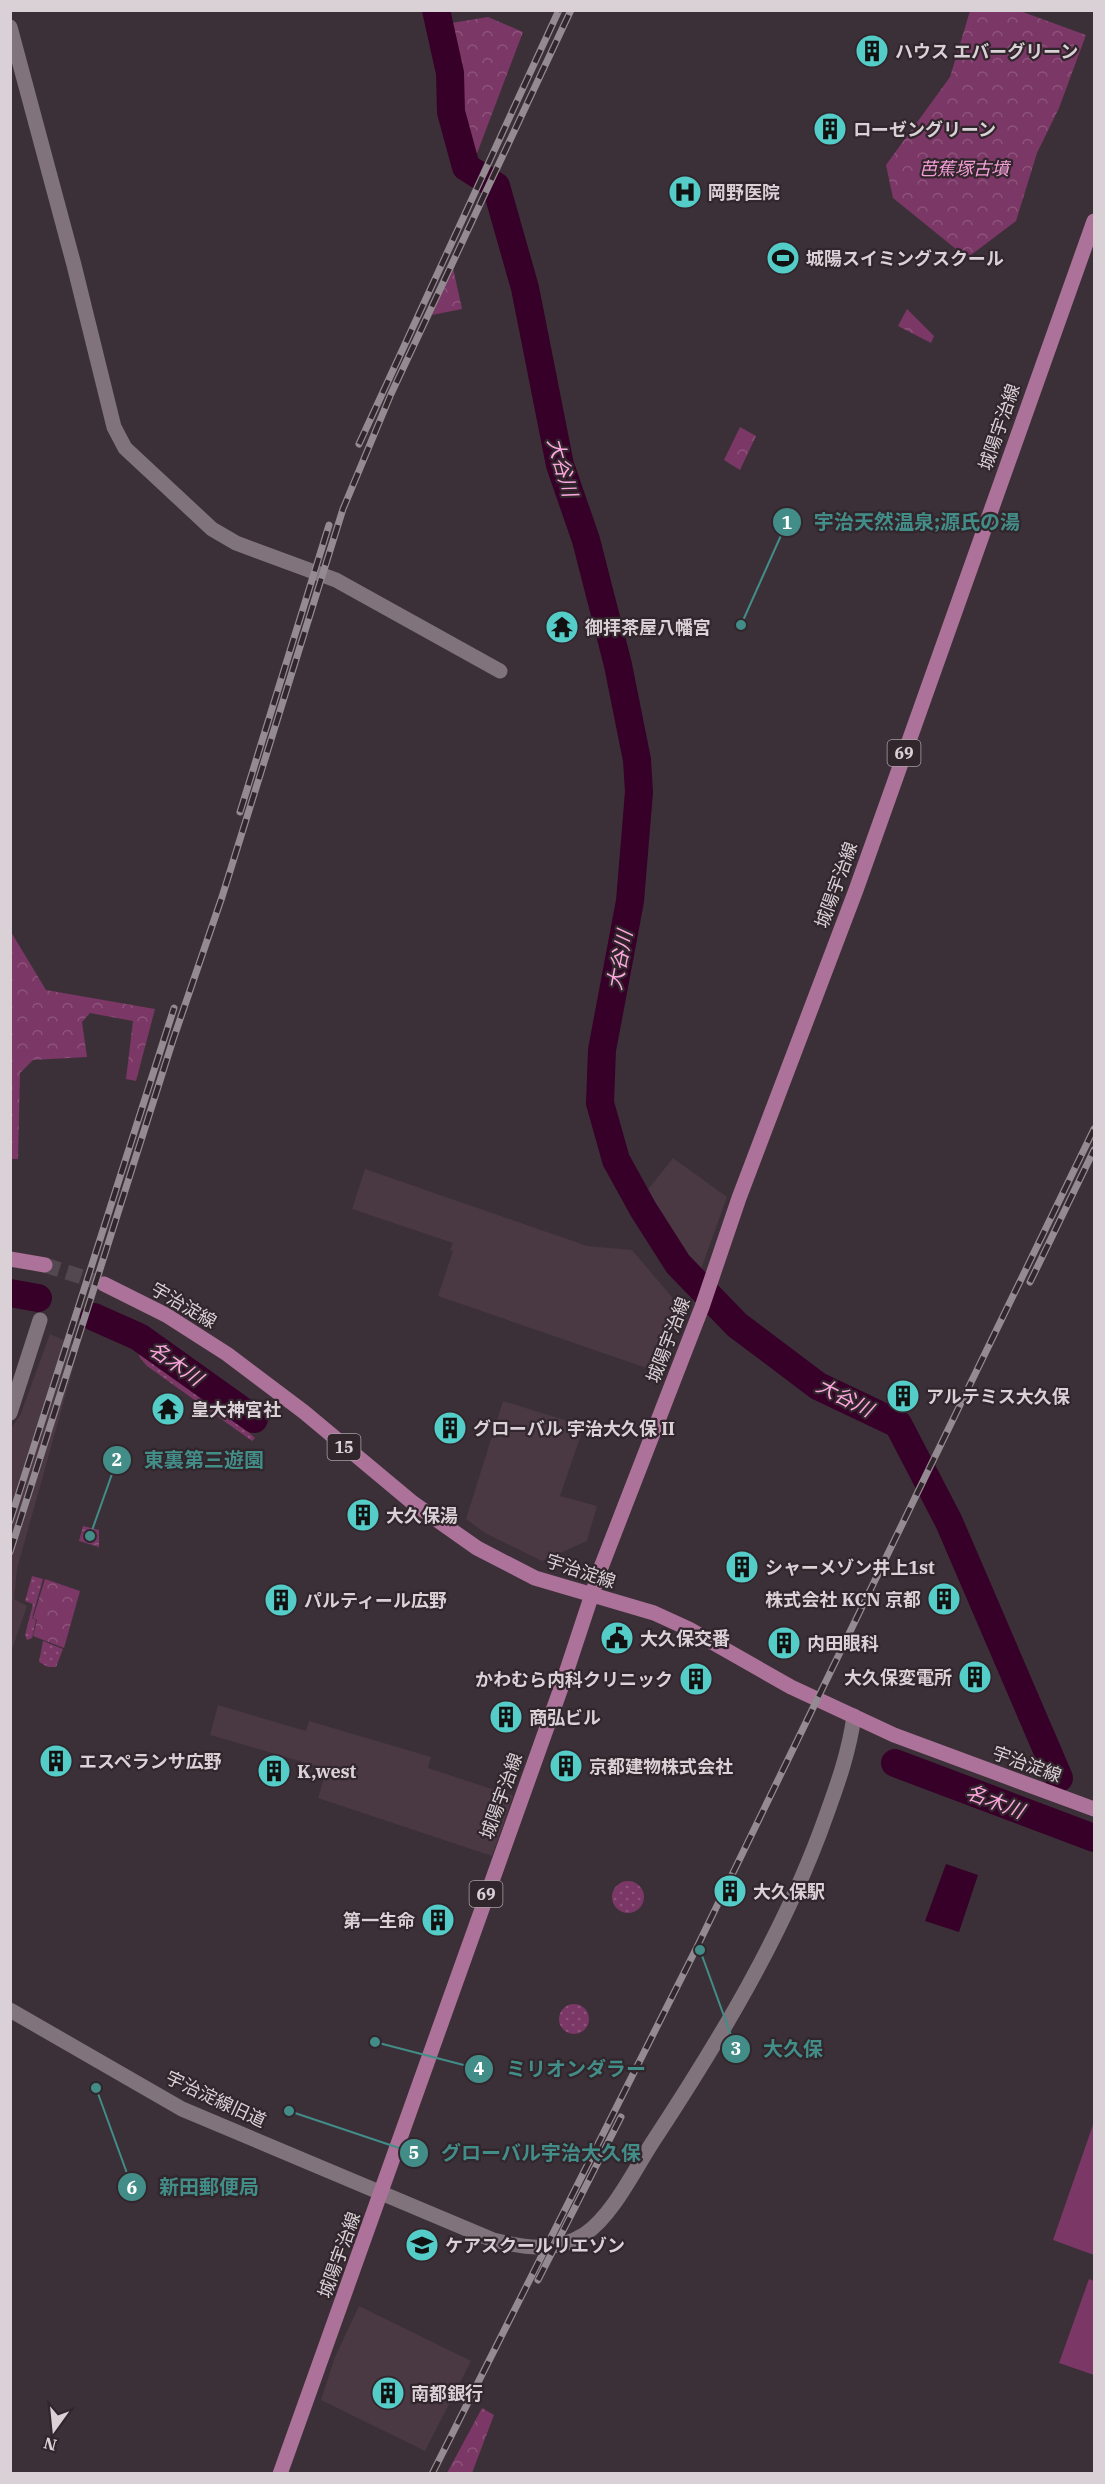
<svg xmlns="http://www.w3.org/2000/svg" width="1105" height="2484" font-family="'IBM Plex Serif','Noto Sans JP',serif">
	<defs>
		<pattern id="grass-dots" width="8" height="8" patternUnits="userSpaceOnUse" patternTransform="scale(1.5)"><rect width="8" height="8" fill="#7b3766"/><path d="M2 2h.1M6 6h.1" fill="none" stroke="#8d537b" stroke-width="1.8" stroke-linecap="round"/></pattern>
		<pattern id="forest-crowns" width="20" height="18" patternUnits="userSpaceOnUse" patternTransform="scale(1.5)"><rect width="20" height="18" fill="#7b3766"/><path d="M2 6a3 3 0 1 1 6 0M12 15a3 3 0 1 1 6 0" fill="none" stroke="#8d537b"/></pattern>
	</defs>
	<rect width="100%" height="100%" fill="#3c3038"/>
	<path fill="#4a3843" d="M 673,1158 L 727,1197 L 700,1272 L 657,1224 L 642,1197 Z
		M 365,1169 L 587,1246 L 632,1250 L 683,1310 L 661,1373 L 438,1296 L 453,1251 L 450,1250 L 453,1243 L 352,1209 Z
		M 50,1334 L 79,1347 L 17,1569 L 14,1599 L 27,1606 L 11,1652 L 11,1428 L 20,1416 Z
		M 503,1401 L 584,1426 L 560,1496 L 597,1506 L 587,1541 L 542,1561 L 485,1533 L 466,1519 Z
		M 218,1705 L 306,1731 L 309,1721 L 431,1757 L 428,1768 L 513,1796 L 492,1856 L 318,1798 L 327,1769 L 210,1735 Z
		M 359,2306 L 471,2361 L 425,2451 L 321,2400 L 335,2357 Z"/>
	<path fill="url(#grass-dots)" d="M 139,1347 L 249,1423 L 247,1431 L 255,1438 L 252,1441 L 147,1366 L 140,1358 L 137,1349 Z
		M 32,1576 L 43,1579 L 32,1618 L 36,1620 L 32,1638 L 27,1640 L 25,1635 L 33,1604 L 25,1601 Z
		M 43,1641 L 63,1649 L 56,1667 L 48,1667 L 39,1662 Z
		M612 1897a16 16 0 1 1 32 0a16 16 0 1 1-32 0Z
		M559 2019a15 15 0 1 1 30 0a15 15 0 1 1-30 0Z"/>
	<path fill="url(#forest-crowns)" d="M 970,11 L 1020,11 L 1086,35 L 1059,108 L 1037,153 L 1016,221 L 967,258 L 893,198 L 886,165 L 950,77 Z
		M 488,17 L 523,32 L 476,156 L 465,147 L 455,112 L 455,85 L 445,24 Z
		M 453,268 L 462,309 L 432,315 Z
		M 907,309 L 934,336 L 931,343 L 898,326 Z
		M 740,427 L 756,436 L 740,470 L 724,460 Z
		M 11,932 L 46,990 L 155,1009 L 136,1081 L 126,1079 L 133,1021 L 90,1013 L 82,1022 L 87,1057 L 33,1060 L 20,1073 L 18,1159 L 10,1159 Z
		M 83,1526 L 99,1530 L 99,1547 L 79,1541 Z
		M 45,1579 L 80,1591 L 64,1648 L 33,1636 L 37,1620 L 33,1618 Z
		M 482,2408 L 494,2415 L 472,2473 L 447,2473 Z"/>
	<path fill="#7b3766" d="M 1094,2122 L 1094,2255 L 1053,2240 Z
		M 1089,2279 L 1094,2281 L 1094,2375 L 1059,2363 Z"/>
	<path fill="#360028" d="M 946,1864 L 978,1875 L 959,1932 L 925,1921 Z"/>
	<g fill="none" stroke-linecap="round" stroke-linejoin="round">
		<path stroke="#360028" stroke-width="28" d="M 436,10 L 450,73 L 451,112 L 466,167 L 496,186 L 525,288 L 560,465 L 586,540 L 618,665 L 637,760 L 639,792 L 630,901 L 602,1050 L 600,1103 L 616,1160 L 643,1209 L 678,1264 L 737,1325 L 818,1386 L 898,1424 L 949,1522 L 1059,1778
			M 10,1293 L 38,1298
			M 94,1317 L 139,1337 L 254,1419
			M 895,1763 L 1094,1838"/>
		<path stroke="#544850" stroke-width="15" stroke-dasharray="15 8" stroke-linecap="butt" d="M 45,1265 L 104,1284"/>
		<path stroke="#80737b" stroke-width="15" d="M 10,27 L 74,265 L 114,427 L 125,448 L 212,529 L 236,543 L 336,580 L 500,671
			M 10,1413 L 40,1320
			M 10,2010 L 182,2109 L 493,2240 C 525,2248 555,2253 585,2234 C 612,2216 634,2171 652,2143 C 719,2041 785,1932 826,1816 C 838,1783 849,1752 854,1716"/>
		<path stroke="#ad7299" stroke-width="15" d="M 10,1259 L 45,1265
			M 104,1284 L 166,1315 L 227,1354 L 304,1412 L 413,1503 L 477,1548 L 535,1578 L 654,1613 L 689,1629 L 791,1687 L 894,1735 L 1094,1809
			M 280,2474 L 561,1688 L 600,1570 L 702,1307 L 739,1198 L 856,890 L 1094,221"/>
		<g stroke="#948a91" stroke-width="7">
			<path id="rail" d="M 359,444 L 559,10
				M 240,812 L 329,525
				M 1030,1282 L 1094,1150
				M 10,1521 L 174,1008
				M 10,1552 L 173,1040 L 222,897 L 343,509 L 391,394 L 571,10
				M 538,2280 L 621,2117
				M 432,2474 L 696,1949 L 1094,1129"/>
		</g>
		<use href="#rail" stroke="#32262d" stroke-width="4.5" stroke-dasharray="14" stroke-linecap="butt"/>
	</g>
	<defs>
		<g id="building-disc" transform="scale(1.725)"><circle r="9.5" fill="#54cdc8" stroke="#32262d"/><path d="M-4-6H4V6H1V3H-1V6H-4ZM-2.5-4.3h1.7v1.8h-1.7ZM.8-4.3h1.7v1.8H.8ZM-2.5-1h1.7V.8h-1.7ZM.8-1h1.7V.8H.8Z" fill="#111"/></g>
		<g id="hospital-disc" transform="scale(1.725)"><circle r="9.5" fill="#54cdc8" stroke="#32262d"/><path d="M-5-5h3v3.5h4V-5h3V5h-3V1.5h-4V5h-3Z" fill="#111"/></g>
		<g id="stadium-disc" transform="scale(1.725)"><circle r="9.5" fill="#54cdc8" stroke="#32262d"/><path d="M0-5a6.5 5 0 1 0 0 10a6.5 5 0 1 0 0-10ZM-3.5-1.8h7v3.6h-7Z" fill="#111"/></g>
		<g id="temple-disc" transform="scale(1.725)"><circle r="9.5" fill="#54cdc8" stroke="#32262d"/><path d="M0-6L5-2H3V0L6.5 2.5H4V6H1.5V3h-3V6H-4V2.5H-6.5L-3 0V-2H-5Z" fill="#111"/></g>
		<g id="civic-disc" transform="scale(1.725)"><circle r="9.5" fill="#54cdc8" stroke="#32262d"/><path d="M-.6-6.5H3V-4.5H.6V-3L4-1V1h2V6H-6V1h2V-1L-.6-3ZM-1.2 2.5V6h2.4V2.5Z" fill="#111"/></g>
		<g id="school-disc" transform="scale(1.725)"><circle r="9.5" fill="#54cdc8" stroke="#32262d"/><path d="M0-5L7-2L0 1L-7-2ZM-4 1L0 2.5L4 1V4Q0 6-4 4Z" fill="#111"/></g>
	</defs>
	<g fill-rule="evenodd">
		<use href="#building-disc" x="872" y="51"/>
		<use href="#building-disc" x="830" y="129"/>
		<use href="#hospital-disc" x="685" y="192"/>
		<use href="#stadium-disc" x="783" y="258"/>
		<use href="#temple-disc" x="562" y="627"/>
		<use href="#building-disc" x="903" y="1396"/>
		<use href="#temple-disc" x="168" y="1409"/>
		<use href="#building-disc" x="450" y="1428"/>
		<use href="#building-disc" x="363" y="1515"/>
		<use href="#building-disc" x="742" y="1567"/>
		<use href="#building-disc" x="944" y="1599"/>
		<use href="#building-disc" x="281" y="1600"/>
		<use href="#civic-disc" x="617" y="1638"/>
		<use href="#building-disc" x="784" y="1643"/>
		<use href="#building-disc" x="975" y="1677"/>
		<use href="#building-disc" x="696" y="1679"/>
		<use href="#building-disc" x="506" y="1717"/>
		<use href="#building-disc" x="56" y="1761"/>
		<use href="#building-disc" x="566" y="1766"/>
		<use href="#building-disc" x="274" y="1771"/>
		<use href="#building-disc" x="730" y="1891"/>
		<use href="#building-disc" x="438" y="1920"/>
		<use href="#school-disc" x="422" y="2245"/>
		<use href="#building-disc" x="388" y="2393"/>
	</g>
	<g text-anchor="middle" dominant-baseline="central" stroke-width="4.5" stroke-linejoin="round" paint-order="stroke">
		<g fill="#32262d" stroke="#a79ea3" stroke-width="1.5">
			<rect x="887.5" y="740" width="33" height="26" rx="4.5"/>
			<rect x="327.5" y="1434" width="33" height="26" rx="4.5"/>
			<rect x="469.5" y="1881" width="33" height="26" rx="4.5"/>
		</g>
		<g font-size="16" font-weight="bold" fill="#d9d1d6">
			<text x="904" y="753">69</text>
			<text x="344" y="1447">15</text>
			<text x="486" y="1894">69</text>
		</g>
		<g font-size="18" font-weight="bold" fill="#d9d1d6" stroke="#32262d" text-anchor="start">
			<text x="895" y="51">ハウス エバーグリーン</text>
			<text x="853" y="129">ローゼングリーン</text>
			<text x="708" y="192">岡野医院</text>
			<text x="806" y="258">城陽スイミングスクール</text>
			<text x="585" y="627">御拝茶屋八幡宮</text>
			<text x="926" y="1396">アルテミス大久保</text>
			<text x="191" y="1409">皇大神宮社</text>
			<text x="473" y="1428">グローバル 宇治大久保 II</text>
			<text x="386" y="1515">大久保湯</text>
			<text x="765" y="1567">シャーメゾン井上1st</text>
			<text x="921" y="1599" text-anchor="end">株式会社 KCN 京都</text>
			<text x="304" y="1600">パルティール広野</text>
			<text x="640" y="1638">大久保交番</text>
			<text x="807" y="1643">内田眼科</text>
			<text x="952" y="1677" text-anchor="end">大久保変電所</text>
			<text x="673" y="1679" text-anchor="end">かわむら内科クリニック</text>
			<text x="529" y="1717">商弘ビル</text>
			<text x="79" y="1761">エスペランサ広野</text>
			<text x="589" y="1766">京都建物株式会社</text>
			<text x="297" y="1771">K,west</text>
			<text x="753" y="1891">大久保駅</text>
			<text x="415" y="1920" text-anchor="end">第一生命</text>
			<text x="445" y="2245">ケアスクールリエゾン</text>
			<text x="411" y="2393">南都銀行</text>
		</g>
		<g font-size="18" font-style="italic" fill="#f49ed6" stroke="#32262d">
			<text x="964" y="168">芭蕉塚古墳</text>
		</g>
		<g font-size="18" fill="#d9d1d6" stroke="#32262d">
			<text transform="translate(999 427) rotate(-71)">城陽宇治線</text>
			<text transform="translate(836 885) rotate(-70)">城陽宇治線</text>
			<text transform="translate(184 1305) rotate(30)">宇治淀線</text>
			<text transform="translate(668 1340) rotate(-69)">城陽宇治線</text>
			<text transform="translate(581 1571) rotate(18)">宇治淀線</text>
			<text transform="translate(1027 1764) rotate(20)">宇治淀線</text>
			<text transform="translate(501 1796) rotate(-70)">城陽宇治線</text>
			<text transform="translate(216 2099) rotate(25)">宇治淀線旧道</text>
			<text transform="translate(339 2255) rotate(-70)">城陽宇治線</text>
		</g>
		<g font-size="20" font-style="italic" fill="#fda6de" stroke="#32262d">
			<text transform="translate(563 467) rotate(74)">大谷川</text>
			<text transform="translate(619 960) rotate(-79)">大谷川</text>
			<text transform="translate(176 1363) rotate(35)">名木川</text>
			<text transform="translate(845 1397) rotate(27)">大谷川</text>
			<text transform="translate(995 1801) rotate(21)">名木川</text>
		</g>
	</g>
	<path fill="none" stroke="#428d88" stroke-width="2" d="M741 625L787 522M90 1536L117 1460M700 1950L736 2049M375 2042L479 2069M289 2111L414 2153M96 2088L132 2187"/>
	<g fill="#428d88" stroke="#32262d" stroke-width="2">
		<circle cx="741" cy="625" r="6"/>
		<circle cx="90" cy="1536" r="6"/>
		<circle cx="700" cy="1950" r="6"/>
		<circle cx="375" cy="2042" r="6"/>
		<circle cx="289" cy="2111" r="6"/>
		<circle cx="96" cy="2088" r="6"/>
		<circle cx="787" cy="522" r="15"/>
		<circle cx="117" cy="1460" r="15"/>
		<circle cx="736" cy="2049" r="15"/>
		<circle cx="479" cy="2069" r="15"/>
		<circle cx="414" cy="2153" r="15"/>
		<circle cx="132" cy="2187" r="15"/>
	</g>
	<g font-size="18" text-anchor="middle" font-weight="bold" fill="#fff">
		<text x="787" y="529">1</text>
		<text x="117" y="1466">2</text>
		<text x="736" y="2055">3</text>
		<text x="479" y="2075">4</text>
		<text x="414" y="2159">5</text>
		<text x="132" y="2194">6</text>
	</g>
	<g font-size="20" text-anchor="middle" font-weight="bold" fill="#428d88" stroke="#32262d" stroke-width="4.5" stroke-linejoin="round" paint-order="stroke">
		<text x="917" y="529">宇治天然温泉;源氏の湯</text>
		<text x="204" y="1467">東裏第三遊園</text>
		<text x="793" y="2056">大久保</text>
		<text x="576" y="2076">ミリオンダラー</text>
		<text x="541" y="2160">グローバル宇治大久保</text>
		<text x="209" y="2194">新田郵便局</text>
	</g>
	<rect width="1105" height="2484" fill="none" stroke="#d9d1d6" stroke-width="24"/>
	<g transform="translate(54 2430) rotate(195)" stroke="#32262d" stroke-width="4.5" paint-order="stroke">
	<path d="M0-4.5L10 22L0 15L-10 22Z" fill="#d9d1d6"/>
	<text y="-9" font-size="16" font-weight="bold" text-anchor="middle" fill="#d9d1d6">N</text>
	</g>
</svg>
